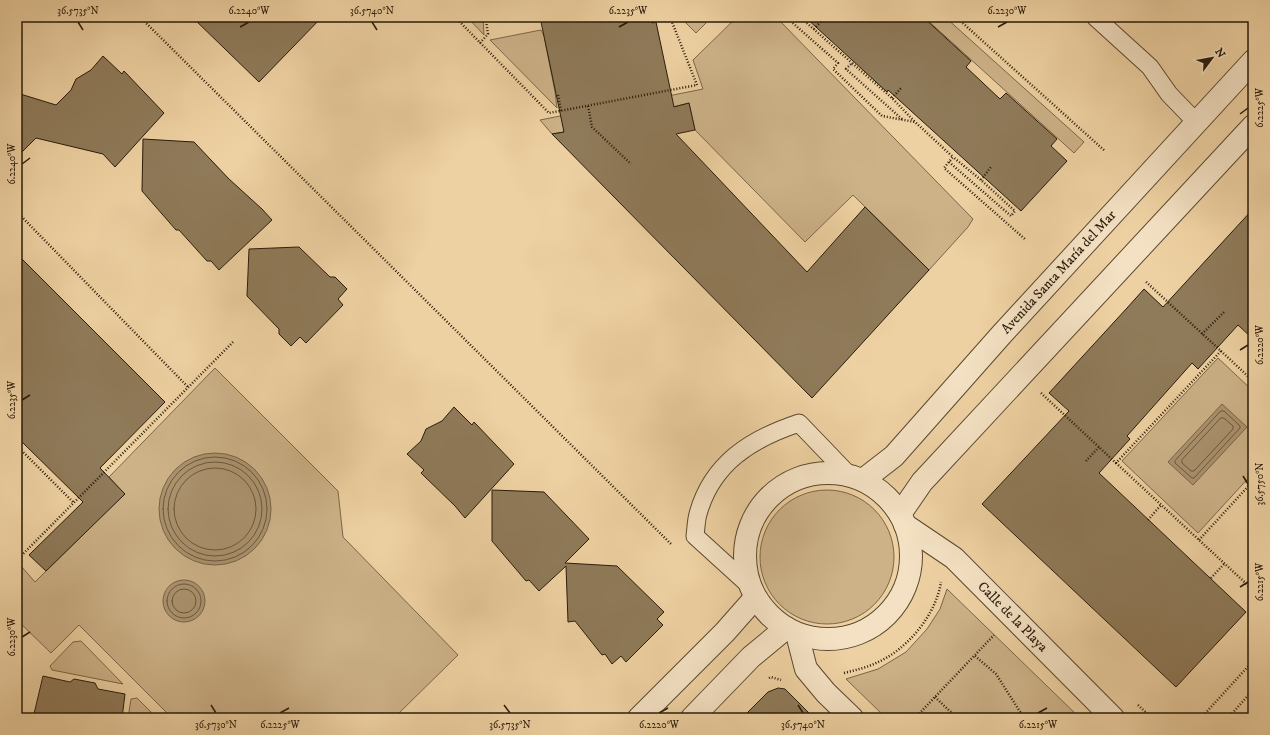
<svg xmlns="http://www.w3.org/2000/svg" width="1270" height="735" font-family="'IM FELL DW Pica',serif">
	<rect width="100%" height="100%" fill="#eed1a2"/>
	<filter id="stains"><feTurbulence type="fractalNoise" baseFrequency=".005" numOctaves="4"/><feColorMatrix values="0 0 0 0 .2 0 0 0 0 .09 0 0 0 0 .02 0 0 0 .5 -.17"/></filter>
	<radialGradient id="worn" r=".72"><stop offset=".6" stop-color="#630" stop-opacity="0"/><stop offset="1" stop-color="#630" stop-opacity=".3"/></radialGradient>
	<path fill="#cdb288" stroke="#7b6649" d="M 467,17 L 483,17 L 484,35 Z
		M 680,17 L 712,17 L 696,33 Z
		M 737,17 L 776,17 L 973,219 L 968,227 L 929,270 L 853,195 L 805,242 L 695,130 L 689,103 L 664,109 L 598,110 L 703,89 L 693,60 Z
		M 924,17 L 945,17 L 1084,142 L 1074,153 Z
		M 541,30 L 544,36 L 555,92 L 557,108 L 490,40 Z
		M 580,112 L 583,129 L 552,134 L 540,120 Z
		M 1218,358 L 1253,391 L 1253,473 L 1198,533 L 1122,461 Z
		M 215,368 L 338,491 L 343,537 L 458,655 L 394,718 L 172,718 L 79,625 L 51,653 L 17,620 L 17,570 L 21,566 L 35,582 L 124,494 L 109,477 Z
		M760 557a67 67 0 1 1 134 0a67 67 0 1 1-134 0Z
		M 947,589 L 1080,718 L 886,718 L 846,679 L 878,669 L 906,652 L 927,629 L 940,609 Z
		M 81,641 L 123,684 L 52,670 L 50,666 L 73,642 Z
		M 137,698 L 157,718 L 128,718 L 131,699 Z"/>
	<path fill="#ab936e" stroke="#776346" d="M 1222,404 L 1247,427 L 1193,485 L 1168,462 Z
		M159 509a56 56 0 1 1 112 0a56 56 0 1 1-112 0Z
		M163 601a21 21 0 1 1 42 0a21 21 0 1 1-42 0Z"/>
	<g fill="none" stroke-linecap="round" stroke-linejoin="round">
		<path stroke="#6a573c" stroke-width="1" d="M 1221,411 L 1224,411 L 1240,426 L 1240,428 L 1194,478 L 1192,478 L 1175,463 L 1175,461 Z
			M 1221,418 L 1224,418 L 1233,426 L 1233,429 L 1194,471 L 1191,471 L 1182,463 L 1182,460 Z
			M163 509a52 52 0 1 1 104 0a52 52 0 1 1-104 0Z
			M168 509a47 47 0 1 1 94 0a47 47 0 1 1-94 0Z
			M174 509a41 41 0 1 1 82 0a41 41 0 1 1-82 0Z
			M167 601a17 17 0 1 1 34 0a17 17 0 1 1-34 0Z
			M172 601a12 12 0 1 1 24 0a12 12 0 1 1-24 0Z"/>
	</g>
	<path fill="#8f7a59" stroke="#291b0a" d="M 192,17 L 322,17 L 259,82 Z
		M 540,17 L 651,17 L 652,23 L 656,22 L 674,107 L 689,103 L 695,130 L 676,134 L 807,272 L 865,207 L 929,270 L 812,398 L 552,134 L 564,132 Z
		M 805,17 L 923,17 L 971,61 L 966,67 L 1000,99 L 1006,93 L 1057,139 L 1051,146 L 1067,161 L 1021,211 L 888,90 L 887,92 Z
		M 103,56 L 122,74 L 124,71 L 164,113 L 115,167 L 103,154 L 36,138 L 17,157 L 17,93 L 56,105 L 71,90 L 76,79 L 91,70 Z
		M 143,139 L 194,142 L 229,179 L 262,209 L 272,220 L 219,270 L 211,261 L 207,261 L 179,230 L 176,230 L 142,191 Z
		M 1253,209 L 1253,339 L 1238,325 L 1198,369 L 1192,363 L 1127,436 L 1130,439 L 1099,473 L 1246,612 L 1176,687 L 982,504 L 1069,411 L 1049,393 L 1127,308 L 1144,289 L 1163,307 Z
		M 299,247 L 330,277 L 335,277 L 347,289 L 338,299 L 343,305 L 306,343 L 300,337 L 291,346 L 279,334 L 279,329 L 247,296 L 249,249 Z
		M 17,254 L 165,402 L 100,468 L 125,494 L 46,571 L 29,555 L 83,502 L 17,437 Z
		M 454,407 L 472,425 L 474,422 L 514,464 L 465,518 L 455,506 L 421,473 L 424,470 L 407,454 L 421,441 L 426,429 L 442,421 Z
		M 492,490 L 544,492 L 589,539 L 565,563 L 617,566 L 664,612 L 657,619 L 663,625 L 626,662 L 621,656 L 612,664 L 605,654 L 602,655 L 575,621 L 568,622 L 566,566 L 539,591 L 529,580 L 526,581 L 492,541 Z
		M 43,676 L 70,682 L 74,679 L 95,683 L 98,689 L 125,694 L 122,718 L 33,718 Z
		M 778,688 L 785,689 L 814,718 L 742,718 L 768,692 Z"/>
	<g fill="none" stroke-linecap="round" stroke-linejoin="round">
		<g stroke="#5a4830" stroke-width="19">
			<path id="lane" d="M 1095,17 L 1150,67 L 1169,94 L 1196,122
				M 750,586 L 695,536 C 696,529 696,521 698,514 C 712,463 751,439 799,423 L 849,475"/>
		</g>
		<g stroke="#5a4830" stroke-width="24">
			<g id="street">
				<circle cx="828" cy="556" r="83"/>
				<path id="s1" d="M 863,480 L 894,456 L 1002,334 L 1253,61"/>
				<path d="M 900,514 L 922,482 L 1253,126"/>
				<path id="s2" d="M 905,525 L 954,558 L 1113,718"/>
				<path d="M 797,634 L 806,669 L 826,693 L 852,718"/>
				<path d="M 639,718 L 725,632 L 755,598"/>
				<path d="M 692,718 L 751,657 L 786,628"/>
			</g>
		</g>
		<path stroke="#291b0a" stroke-width="2.5" stroke-dasharray="1 2" stroke-linecap="butt" d="M 140,17 L 672,545
			M 455,17 L 549,113 L 697,85 L 670,17
			M 786,17 L 838,63 L 833,69 L 882,116 L 915,122 L 953,157 L 944,168 L 1026,240
			M 800,17 L 852,63
			M 956,17 L 1105,151
			M 17,21 L 21,17
			M 814,29 L 825,17
			M 480,43 L 488,34 L 486,21
			M 558,95 L 561,111
			M 892,98 L 902,87
			M 588,106 L 592,127 L 631,164
			M 902,119 L 846,69 L 852,63 L 892,98 L 915,122
			M 949,162 L 1011,216 L 1015,211 L 981,180 L 953,157
			M 981,180 L 991,167
			M 17,212 L 188,387
			M 1202,334 L 1224,312
			M 1221,351 L 1253,381
			M 1041,393 L 1116,463 L 1221,351 L 1145,281
			M 17,446 L 74,503
			M 1086,461 L 1099,447
			M 1116,463 L 1253,590
			M 1246,481 L 1250,485
			M 1148,520 L 1161,505
			M 1199,540 L 1253,481
			M 17,560 L 233,342
			M 1211,578 L 1224,564
			M 975,656 L 996,674 L 1024,718
			M 844,673 C 855,670 866,668 876,663 C 907,650 936,615 941,582
			M 769,678 L 771,677 L 781,680
			M 935,697 L 957,718
			M 1138,705 L 1152,718
			M 915,718 L 994,635
			M 1201,718 L 1253,661
			M 1228,718 L 1253,690"/>
		<use href="#lane" stroke="#f4e1c3" stroke-width="17"/>
		<use href="#street" stroke="#f4e1c3" stroke-width="22"/>
	</g>
	<path fill="none" stroke="#291b0a" stroke-width="1.5" d="M 78,22 L 83,30M 372,22 L 377,30M 240,27 L 249,22M 619,27 L 628,22M 998,27 L 1007,22M 1240,114 L 1248,108M 22,164 L 30,158M 1240,350 L 1248,345M 22,400 L 30,395M 1243,476 L 1248,484M 1240,587 L 1248,582M 22,637 L 30,632M 211,705 L 216,713M 504,705 L 510,713M 798,705 L 803,713M 280,713 L 289,708M 659,713 L 668,708M 1038,713 L 1047,708"/>
	<g text-anchor="middle" dominant-baseline="central" stroke-width="3" stroke-linejoin="round" paint-order="stroke">
		<g font-size="14" fill="#291b0a" stroke="#f4e1c3">
			<text stroke="none"><textPath href="#s1" startOffset="286">Avenida Santa María del Mar</textPath></text>
			<text stroke="none"><textPath href="#s2" startOffset="142">Calle de la Playa</textPath></text>
		</g>
	</g>
	<rect width="1270" height="735" fill="none" stroke="#eed1a2" stroke-width="44"/>
	<g transform="translate(1212 58) rotate(58)" stroke="#f4e1c3" stroke-width="3" paint-order="stroke">
	<path d="M0-3L7 15L0 10L-7 15Z" fill="#291b0a"/>
	<text y="-6" font-size="11" font-weight="bold" text-anchor="middle" fill="#291b0a">N</text>
	</g>
	<rect x="22" y="22" width="1226" height="691" fill="none" stroke="#291b0a" stroke-width="1.5"/>
	<g font-size="10" text-anchor="middle" fill="#291b0a">
		<text x="78" y="14">36.5735°N</text>
		<text x="249" y="14">6.2240°W</text>
		<text x="372" y="14">36.5740°N</text>
		<text x="628" y="14">6.2235°W</text>
		<text x="1007" y="14">6.2230°W</text>
		<text transform="translate(1259 108) rotate(-90)" y="4">6.2225°W</text>
		<text transform="translate(11 164) rotate(-90)" y="4">6.2240°W</text>
		<text transform="translate(1259 345) rotate(-90)" y="4">6.2220°W</text>
		<text transform="translate(11 400) rotate(-90)" y="4">6.2235°W</text>
		<text transform="translate(1259 484) rotate(-90)" y="4">36.5750°N</text>
		<text transform="translate(1259 582) rotate(-90)" y="4">6.2215°W</text>
		<text transform="translate(11 637) rotate(-90)" y="4">6.2230°W</text>
		<text x="216" y="728">36.5730°N</text>
		<text x="280" y="728">6.2225°W</text>
		<text x="510" y="728">36.5735°N</text>
		<text x="659" y="728">6.2220°W</text>
		<text x="803" y="728">36.5740°N</text>
		<text x="1038" y="728">6.2215°W</text>
	</g>
	<rect width="100%" height="100%" filter="url(#stains)"/>
	<rect width="100%" height="100%" fill="url(#worn)"/>
</svg>
